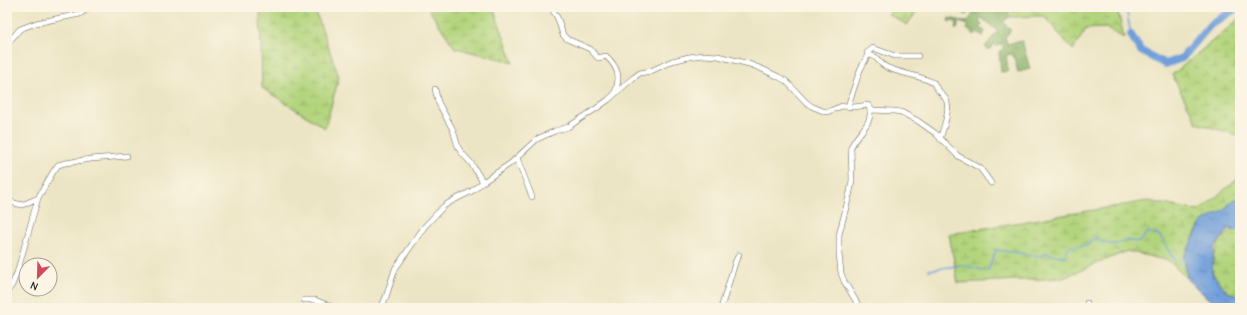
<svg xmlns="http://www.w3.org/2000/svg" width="1247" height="315" font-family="'Comic Neue',sans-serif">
	<defs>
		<pattern id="forest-crowns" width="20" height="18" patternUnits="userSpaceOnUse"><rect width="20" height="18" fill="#8db66b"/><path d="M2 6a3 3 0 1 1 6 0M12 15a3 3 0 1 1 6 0" fill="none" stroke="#729357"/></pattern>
		<pattern id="wetland-marsh" width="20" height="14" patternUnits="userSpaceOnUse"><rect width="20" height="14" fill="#b2d47b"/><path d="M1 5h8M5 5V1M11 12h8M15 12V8" fill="none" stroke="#98b56a"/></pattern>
		<pattern id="water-ripples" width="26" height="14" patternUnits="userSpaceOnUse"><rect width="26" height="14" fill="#719fda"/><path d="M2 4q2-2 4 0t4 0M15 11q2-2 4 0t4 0" fill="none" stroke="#5c81b0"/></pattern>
	</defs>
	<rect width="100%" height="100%" fill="#fcf5e5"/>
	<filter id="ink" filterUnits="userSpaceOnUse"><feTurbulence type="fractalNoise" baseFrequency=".025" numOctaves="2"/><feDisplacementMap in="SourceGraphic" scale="8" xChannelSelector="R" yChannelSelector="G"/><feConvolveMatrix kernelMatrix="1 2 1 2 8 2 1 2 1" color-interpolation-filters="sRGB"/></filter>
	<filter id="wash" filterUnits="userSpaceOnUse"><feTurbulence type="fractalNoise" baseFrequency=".012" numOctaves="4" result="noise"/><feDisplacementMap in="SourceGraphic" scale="16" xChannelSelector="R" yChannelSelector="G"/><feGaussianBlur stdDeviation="0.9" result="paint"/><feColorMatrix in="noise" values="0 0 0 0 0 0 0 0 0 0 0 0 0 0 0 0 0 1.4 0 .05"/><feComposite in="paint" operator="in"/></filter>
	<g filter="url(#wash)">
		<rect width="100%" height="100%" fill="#ece5c5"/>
		<path fill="url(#forest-crowns)" stroke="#546944" d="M 957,7 L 970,7 L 977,13 L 984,7 L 1006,7 L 1009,17 L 1003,22 L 1011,30 L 1005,37 L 1007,44 L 1022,41 L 1030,69 L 1018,72 L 1013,54 L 1006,55 L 1008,71 L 1001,72 L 999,52 L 1004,48 L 1001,43 L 997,47 L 994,44 L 989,50 L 985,47 L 998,31 L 981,18 L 979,21 L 982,25 L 980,28 L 985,31 L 983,36 L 977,32 L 975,35 L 967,29 L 968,25 L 959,22 L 957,29 L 955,29 L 957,22 L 948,21 L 949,18 L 967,22 L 973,14 L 970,11 L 966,15 Z"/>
		<path fill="url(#wetland-marsh)" stroke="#67784c" d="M 260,7 L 314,7 L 339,77 L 325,128 L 262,88 Z
			M 427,7 L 493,7 L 513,62 L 455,48 Z
			M 894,7 L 920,7 L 907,25 L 888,14 Z
			M 1006,7 L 1117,7 L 1124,38 L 1106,28 L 1086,29 L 1073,50 L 1044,16 L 1009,17 Z
			M 1240,18 L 1240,136 L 1197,123 L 1172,75 Z
			M 1240,177 L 1240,200 L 1235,199 L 1222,211 L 1201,223 L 1184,257 L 1187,279 L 1169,261 L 1127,251 L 1063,278 L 958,283 L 949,234 L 1148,201 L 1199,211 Z
			M 1236,228 L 1240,230 L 1240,297 L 1229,293 L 1213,277 L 1212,259 L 1221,239 Z"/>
		<path fill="url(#water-ripples)" stroke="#465e7b" d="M 1235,199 L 1240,200 L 1240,231 L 1229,229 L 1214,248 L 1212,273 L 1226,291 L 1240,297 L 1240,308 L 1223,308 L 1213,303 L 1187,279 L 1184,257 L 1201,223 L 1222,211 Z"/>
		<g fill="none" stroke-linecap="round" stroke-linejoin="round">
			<path stroke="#719fda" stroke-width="1.5" d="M 1126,7 L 1131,35
				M 929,270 L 963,265 L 982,270 L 988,270 L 996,250 L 1040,256 L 1047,253 L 1052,255 L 1066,256 L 1068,247 L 1089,245 L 1090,241 L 1096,238 C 1106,244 1114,247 1125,240 L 1139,242 L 1148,232 L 1160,236 L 1173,258 L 1185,262"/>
			<path stroke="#719fda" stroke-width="8" d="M 1131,35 L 1141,51 L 1165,64 L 1182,58 L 1210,25 L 1238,7"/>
		</g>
	</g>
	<g filter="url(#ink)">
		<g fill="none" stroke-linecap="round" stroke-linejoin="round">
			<g stroke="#656257" stroke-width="6">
				<path id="street" d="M 551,7 L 558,19 L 563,35 L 567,39 L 590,49 L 598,58 L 606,56 C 619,68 621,78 614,94
					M 7,44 L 20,29 L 36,23 L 80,14 L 87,9
					M 918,56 L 895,56 L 873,48 L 867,53 L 868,55 C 879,56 877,62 886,67 C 901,74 919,75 934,83 C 936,90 941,92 945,98 C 952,107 943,129 940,139
					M 435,89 L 438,102 L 453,130 L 458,147 L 461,152 L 471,163 L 483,182
					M 848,106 L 860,70 L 868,55
					M 517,158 L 532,197
					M 7,201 L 22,205 L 38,198
					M 7,292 L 12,285 L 17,273 L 38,198 L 53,172 L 58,165 L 65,163 L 91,159 L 127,156
					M 304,300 L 315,300 L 335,308
					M 1087,303 L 1087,308
					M 381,308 L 386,297 L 395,269 L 425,226 L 444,206 L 452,201 L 472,191 L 483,182 L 511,163 L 537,139 L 555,131 L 568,127 L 597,108 L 608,100 L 633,78 L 640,73 L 651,71 L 672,61 L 689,57 L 703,55 L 718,56 L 749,64 L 762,69 L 779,77 L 786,81 L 806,102 L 811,106 L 823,111 L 827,112 L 842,106 L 854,107 L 868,105 L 872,110 L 894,111 L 901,112 L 918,121 L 935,133 L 958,156 L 980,168 L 991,183
					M 721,308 L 736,260 L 739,255
					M 860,308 L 844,281 L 841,273 L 839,253 L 839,235 L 850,192 L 852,180 L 851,148 C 855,134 875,124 869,107"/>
			</g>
			<use href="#street" stroke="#fff" stroke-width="5"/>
		</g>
	</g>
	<rect width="1247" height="315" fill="none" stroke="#fcf5e5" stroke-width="24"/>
	<g transform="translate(38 277) rotate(203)"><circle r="19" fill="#fcf5e5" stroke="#a29e95"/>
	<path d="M0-3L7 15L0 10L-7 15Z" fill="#d1495b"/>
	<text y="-6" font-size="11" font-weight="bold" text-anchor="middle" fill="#1c1c1c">N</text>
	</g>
</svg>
